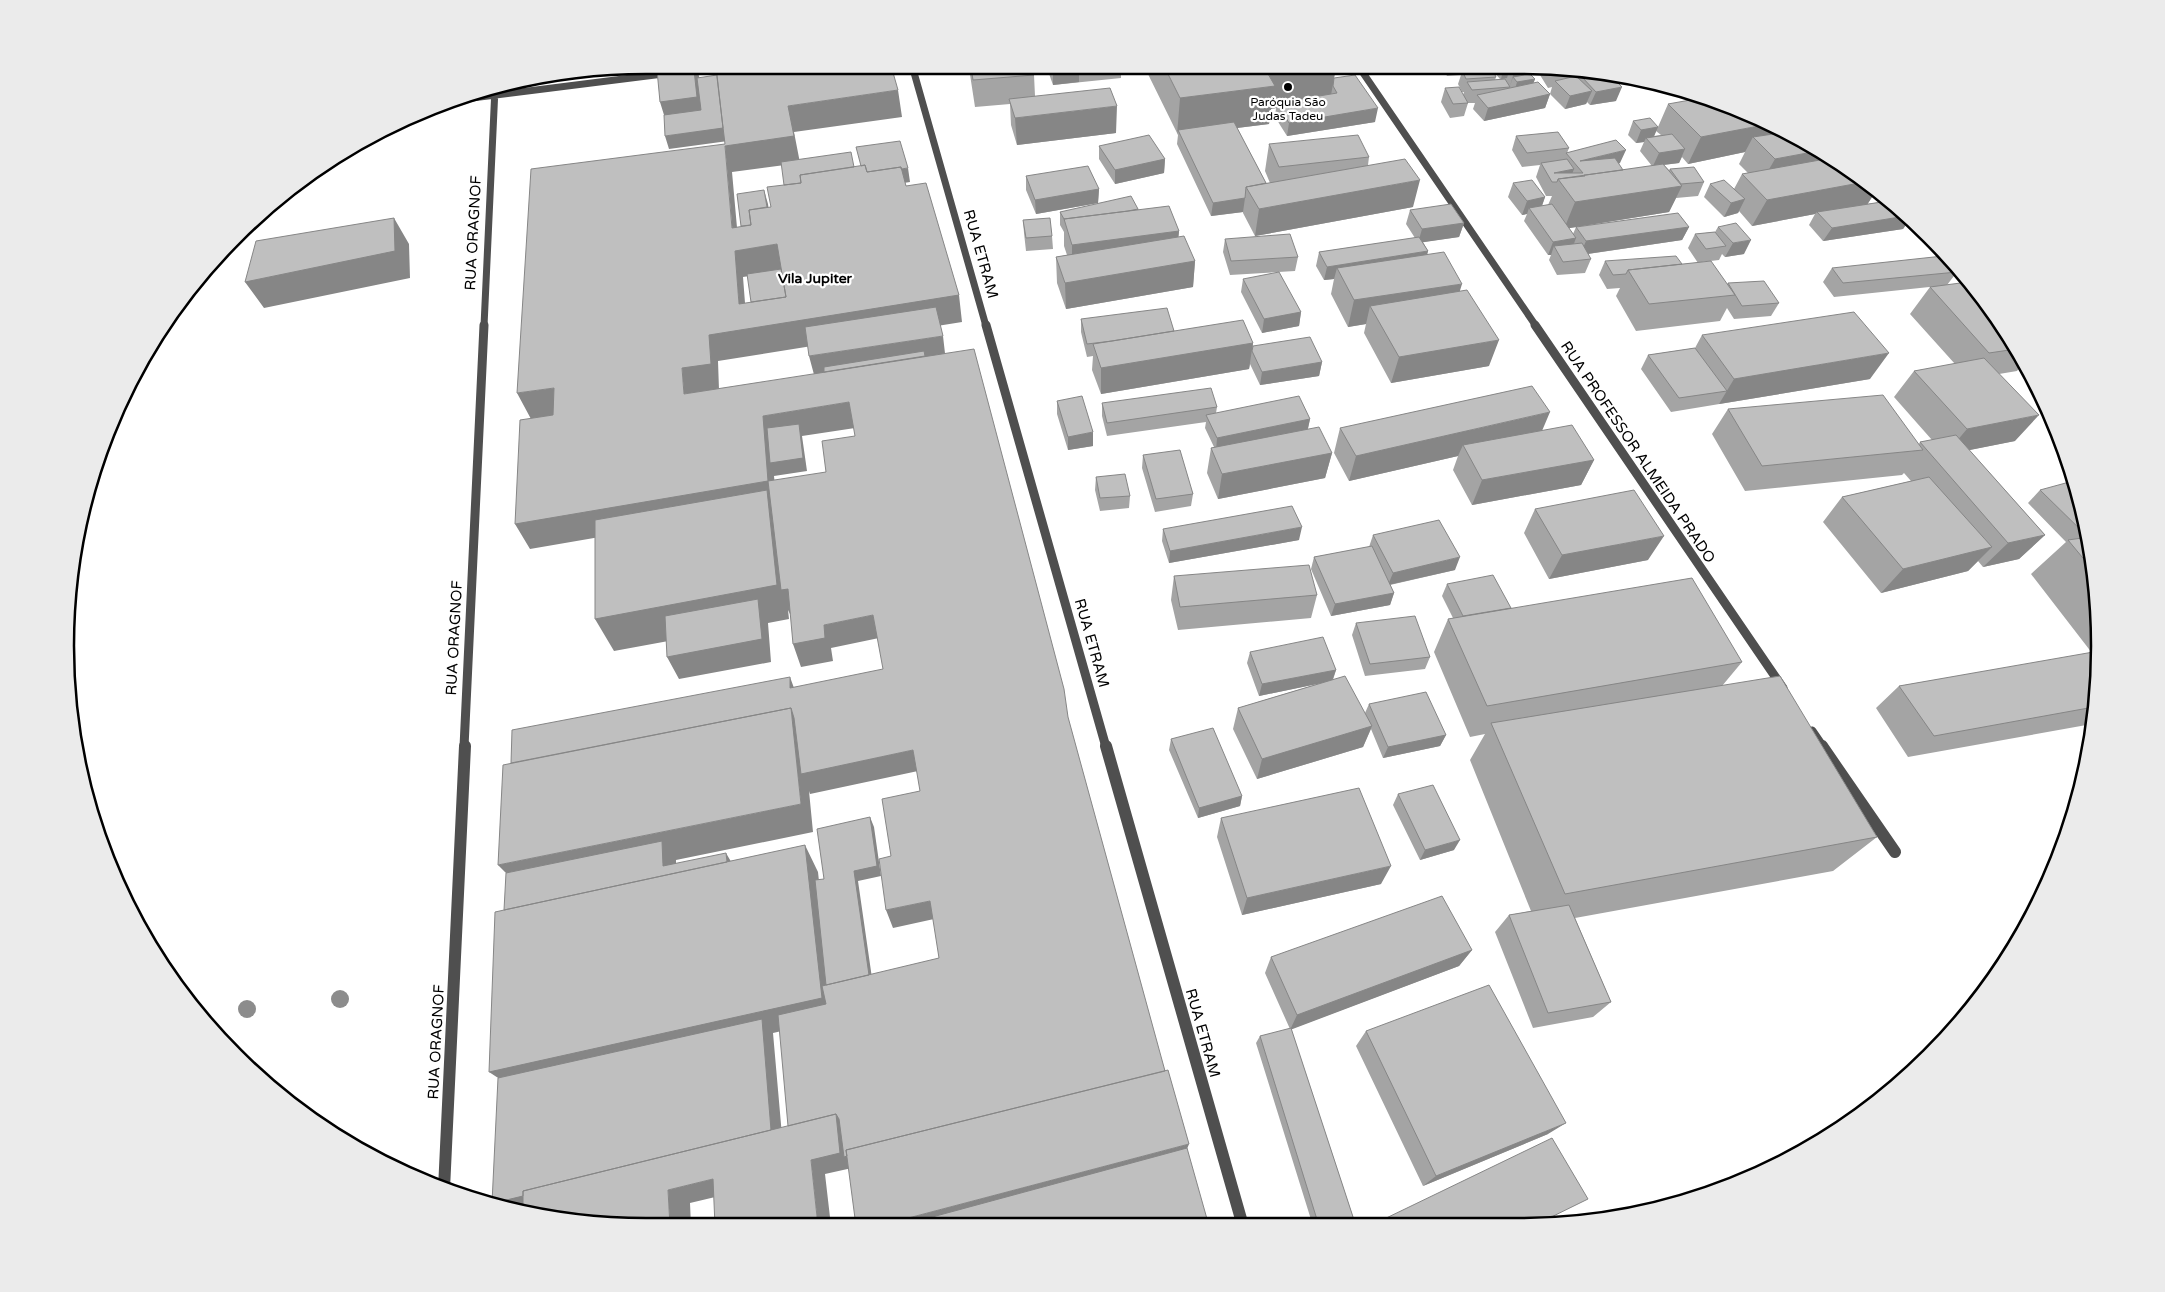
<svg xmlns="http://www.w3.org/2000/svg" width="2165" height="1292" font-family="'Varela Round',sans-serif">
	<rect width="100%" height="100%" fill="#fff"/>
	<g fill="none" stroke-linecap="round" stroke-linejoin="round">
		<path stroke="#4f4f4f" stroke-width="7" d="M 1359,67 L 1536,326
			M 913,69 L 986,326
			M 448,101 L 671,73
			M 484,326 L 495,88"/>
		<path stroke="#4f4f4f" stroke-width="9" d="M 986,325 L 1106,747
			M 1535,325 L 1783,688
			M 1812,731 L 1823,747
			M 464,747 L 484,325"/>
		<path stroke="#4f4f4f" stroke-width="12" d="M 1106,746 L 1243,1226
			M 1822,746 L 1895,852
			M 444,1189 L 465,746"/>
	</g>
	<g fill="#8c8c8c">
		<circle cx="340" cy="999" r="9"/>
		<circle cx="247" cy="1009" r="9"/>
	</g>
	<path fill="#a4a4a4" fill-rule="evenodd" d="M 1494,66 L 1528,66 L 1531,69 L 1529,74 L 1535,79 L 1533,83 L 1550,94 L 1545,108 L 1484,121 L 1473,109 L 1475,103 L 1468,103 L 1464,116 L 1450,118 L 1441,102 L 1445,88 L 1463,95 L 1464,92 L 1462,92 L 1458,84 L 1461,75 L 1447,76 L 1442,67 L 1490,67 L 1489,69 L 1493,70 ZM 1493,71 L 1500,79 L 1495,80 L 1496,77 Z
		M 1533,66 L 1557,66 L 1622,79 L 1616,81 L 1616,101 L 1590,105 L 1587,102 L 1586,104 L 1565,109 L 1550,94 L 1552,87 L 1548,88 L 1540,75 L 1542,68 L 1535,69 Z
		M 1336,67 L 1334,78 L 1375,122 L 1287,136 L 1275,117 L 1276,108 L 1271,109 L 1269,124 L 1237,128 L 1266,183 L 1270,183 L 1265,171 L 1269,144 L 1369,157 L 1368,165 L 1413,207 L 1255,236 L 1243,213 L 1243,212 L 1211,216 L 1177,144 L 1178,135 L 1145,68 Z
		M 969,68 L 1032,68 L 1034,75 L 1035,96 L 1116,133 L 1017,145 L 1011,125 L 1010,104 L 975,107 Z
		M 1047,68 L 1121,68 L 1121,78 L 1053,85 Z
		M 1668,104 L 1842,163 L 1876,191 L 1867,204 L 1888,201 L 1910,219 L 1903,229 L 1823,241 L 1809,225 L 1815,214 L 1752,226 L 1739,211 L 1738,213 L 1724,217 L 1704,197 L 1710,184 L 1734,189 L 1742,174 L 1748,173 L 1739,164 L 1745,152 L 1688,164 L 1682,157 L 1679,163 L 1664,165 L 1669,170 L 1670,169 L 1704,182 L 1698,196 L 1676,198 L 1669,212 L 1576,227 L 1689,227 L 1682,240 L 1588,254 L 1591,259 L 1585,273 L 1557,275 L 1549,260 L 1551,255 L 1548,255 L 1524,221 L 1527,214 L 1522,215 L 1508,197 L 1513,183 L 1545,197 L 1542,206 L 1548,205 L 1552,196 L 1546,196 L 1536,177 L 1540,165 L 1522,167 L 1512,150 L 1516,136 L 1569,148 L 1567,153 L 1620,163 L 1618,164 L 1623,170 L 1652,166 L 1640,151 L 1644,142 L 1636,143 L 1628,135 L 1633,121 L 1658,127 ZM 1656,131 L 1661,135 L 1654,136 ZM 1576,227 L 1573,234 L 1569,228 Z
		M 1099,146 L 1165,159 L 1164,173 L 1115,184 L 1099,159 Z
		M 1026,176 L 1099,189 L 1098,203 L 1036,214 L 1026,190 Z
		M 1138,209 L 1179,231 L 1178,237 L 1195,261 L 1193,287 L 1066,309 L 1057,283 L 1056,257 L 1067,255 L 1064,246 L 1064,232 L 1060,225 L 1060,212 Z
		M 1410,210 L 1464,223 L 1459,237 L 1423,242 L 1428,251 L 1427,255 L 1460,291 L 1489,366 L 1391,383 L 1364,333 L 1366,324 L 1348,327 L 1331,294 L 1334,279 L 1324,280 L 1316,266 L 1319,252 L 1415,238 L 1406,224 Z
		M 1023,220 L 1052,236 L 1053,249 L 1026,251 L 1024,233 Z
		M 1718,227 L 1744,254 L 1725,257 L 1722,254 L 1719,260 L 1702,262 L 1727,284 L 1728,283 L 1779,303 L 1771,316 L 1734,319 L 1727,308 L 1720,321 L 1636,331 L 1616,296 L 1620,288 L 1607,289 L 1599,275 L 1605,261 L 1682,264 L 1698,263 L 1688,248 L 1695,234 L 1715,232 Z
		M 1225,239 L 1298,257 L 1295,271 L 1230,275 L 1223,252 Z
		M 1832,268 L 1957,272 L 1947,285 L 2002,323 L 2023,363 L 2017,371 L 1999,374 L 2015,441 L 1969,450 L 2045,535 L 2019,559 L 1983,567 L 1978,561 L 1968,571 L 1881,593 L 1823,522 L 1842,497 L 1911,481 L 1904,473 L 1902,475 L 1745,491 L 1712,434 L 1728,409 L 1919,444 L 1920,442 L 1932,440 L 1894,397 L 1914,371 L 1955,364 L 1910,314 L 1930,287 L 1939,286 L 1834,297 L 1823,282 Z
		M 1243,279 L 1301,312 L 1299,326 L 1262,333 L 1241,292 Z
		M 1081,319 L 1174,331 L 1253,343 L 1253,346 L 1322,362 L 1319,376 L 1260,385 L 1250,364 L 1249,369 L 1101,394 L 1092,370 L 1093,356 L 1087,357 L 1081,332 Z
		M 1702,335 L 1870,379 L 1671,412 L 1641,369 L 1648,355 L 1695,348 Z
		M 1057,401 L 1093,446 L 1068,450 L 1057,414 Z
		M 1102,403 L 1217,407 L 1216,413 L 1310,419 L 1308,429 L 1332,453 L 1325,478 L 1218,499 L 1207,473 L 1211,448 L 1214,447 L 1205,428 L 1206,422 L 1107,436 L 1102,416 Z
		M 1340,428 L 1542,431 L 1594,460 L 1581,485 L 1472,505 L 1453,470 L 1458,456 L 1349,481 L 1334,453 Z
		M 1143,455 L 1193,494 L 1191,506 L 1155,512 L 1142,468 Z
		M 1096,477 L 1130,496 L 1129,508 L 1100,511 L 1095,490 Z
		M 2040,490 L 2089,532 L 2100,646 L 2092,724 L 1908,757 L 1876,708 L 1899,686 L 2092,653 L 2031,574 L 2066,542 L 2028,503 Z
		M 1535,509 L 1648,560 L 1549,579 L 1524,533 Z
		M 1163,529 L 1299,540 L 1169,563 L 1162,541 Z
		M 1373,535 L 1455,570 L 1390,585 L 1394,593 L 1390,605 L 1331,616 L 1311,569 L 1314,557 L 1369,547 Z
		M 1174,576 L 1317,595 L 1311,618 L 1178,630 L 1171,600 Z
		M 1447,584 L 1511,608 L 1742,662 L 1722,686 L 1877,837 L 1833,871 L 1575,918 L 1611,1002 L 1593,1017 L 1533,1028 L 1495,932 L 1509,915 L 1531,911 L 1470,760 L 1485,734 L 1470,737 L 1434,652 L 1448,619 L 1453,618 L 1442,596 Z
		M 1356,623 L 1430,657 L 1425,669 L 1365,676 L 1352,635 Z
		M 1250,652 L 1336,670 L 1333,680 L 1365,713 L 1369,704 L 1446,735 L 1440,746 L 1383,758 L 1371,729 L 1363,747 L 1257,779 L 1233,729 L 1238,708 L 1321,683 L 1259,696 L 1247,663 Z
		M 1171,739 L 1242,796 L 1240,806 L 1198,818 L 1169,750 Z
		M 1398,794 L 1454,850 L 1420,860 L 1393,805 Z
		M 1221,818 L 1381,884 L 1242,915 L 1217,837 Z
		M 1472,950 L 1459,966 L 1291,1029 L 1356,1226 L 1313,1226 L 1256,1043 L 1260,1036 L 1290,1029 L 1265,973 L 1271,957 Z
		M 1366,1031 L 1548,1134 L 1423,1186 L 1356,1046 Z
		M 1378,1222 L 1533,1226 L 1372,1226 Z"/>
	<path fill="#868686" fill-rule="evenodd" d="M 1504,66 L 1523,66 L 1531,69 L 1527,80 L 1535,79 L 1530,93 L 1513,96 L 1517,82 L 1513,77 L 1510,86 L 1514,72 L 1510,68 L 1507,78 L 1501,79 Z
		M 1271,67 L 1336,67 L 1330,101 L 1277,103 L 1276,108 L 1271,109 L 1269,124 L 1180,135 L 1178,130 L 1177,135 L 1180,98 L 1268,87 Z
		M 1079,69 L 1079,82 L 1053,85 L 1053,72 Z
		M 694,70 L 697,70 L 699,76 L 704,123 L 668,128 L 660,102 Z
		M 1609,76 L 1622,79 L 1606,83 Z
		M 1622,87 L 1616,101 L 1590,105 L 1596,92 Z
		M 898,90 L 902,117 L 794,132 L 800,163 L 732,172 L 739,250 L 777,244 L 959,295 L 962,322 L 718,361 L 719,390 L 684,394 L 682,368 L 709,335 L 739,304 L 725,146 L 788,106 ZM 783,271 L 747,329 L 743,277 Z
		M 1592,91 L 1586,104 L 1565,109 L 1570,96 Z
		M 1550,94 L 1545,108 L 1484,121 L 1488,108 Z
		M 1117,106 L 1116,133 L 1017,145 L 1015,118 Z
		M 1378,108 L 1375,122 L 1287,136 L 1289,123 Z
		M 1764,125 L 1795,140 L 1753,137 L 1745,152 L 1688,164 L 1701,137 Z
		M 724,127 L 728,141 L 669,149 L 665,136 Z
		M 1658,127 L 1652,141 L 1646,138 L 1644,142 L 1636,143 L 1641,130 Z
		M 1685,149 L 1679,163 L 1653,166 L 1659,153 Z
		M 1626,150 L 1620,163 L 1583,173 L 1580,161 Z
		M 1818,151 L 1842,163 L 1760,185 L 1775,159 Z
		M 1165,159 L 1164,173 L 1115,184 L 1115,170 Z
		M 908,168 L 910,182 L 865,189 L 863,175 Z
		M 1574,169 L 1569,182 L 1554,173 Z
		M 1420,180 L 1413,207 L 1255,236 L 1259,209 Z
		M 1865,182 L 1876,191 L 1867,205 L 1817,212 L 1815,214 L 1752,226 L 1767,200 Z
		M 1682,186 L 1669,212 L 1564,229 L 1575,202 Z
		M 1099,189 L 1098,203 L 1036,214 L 1035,200 Z
		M 764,190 L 768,204 L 772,234 L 769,221 Z
		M 1545,197 L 1540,211 L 1529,208 L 1527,214 L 1522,215 L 1527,201 Z
		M 1245,198 L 1243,212 L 1211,216 L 1213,203 Z
		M 1745,199 L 1738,213 L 1724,217 L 1731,203 Z
		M 1906,216 L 1910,219 L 1903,229 L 1823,241 L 1832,228 Z
		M 394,218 L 409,244 L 410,278 L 264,308 L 245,282 Z
		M 1464,223 L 1459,237 L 1418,243 L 1422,229 Z
		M 1689,227 L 1682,240 L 1580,255 L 1586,241 Z
		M 1179,231 L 1177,257 L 1072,271 L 1072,245 Z
		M 1576,238 L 1571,252 L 1554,246 L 1551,255 L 1548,255 L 1553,242 Z
		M 1751,240 L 1744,254 L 1725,257 L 1733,243 Z
		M 1428,251 L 1424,265 L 1337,268 L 1334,279 L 1324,280 L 1327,267 Z
		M 1195,261 L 1193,287 L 1066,309 L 1065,283 Z
		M 1462,284 L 1454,310 L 1370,306 L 1366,324 L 1348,327 L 1354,300 Z
		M 1301,312 L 1299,326 L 1262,333 L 1264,319 Z
		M 943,336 L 946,362 L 816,382 L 809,356 Z
		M 1499,340 L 1489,366 L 1391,383 L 1399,357 Z
		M 1253,343 L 1249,369 L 1101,394 L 1101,368 Z
		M 1889,353 L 1870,379 L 1719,404 L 1734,379 Z
		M 1322,362 L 1319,376 L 1260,385 L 1262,372 Z
		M 554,388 L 567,413 L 531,419 L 517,393 Z
		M 849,402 L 855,428 L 802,436 L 807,471 L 774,476 L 777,506 L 788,589 L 796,613 L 790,614 L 788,610 L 789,619 L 768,623 L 771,662 L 679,679 L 667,657 L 761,624 L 614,651 L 595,619 L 769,508 L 530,549 L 515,524 L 763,416 Z
		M 1550,412 L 1539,438 L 1463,445 L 1458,456 L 1349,481 L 1356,456 Z
		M 2039,415 L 2015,441 L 1945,455 L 1967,429 Z
		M 1310,419 L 1307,432 L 1216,451 L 1217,438 Z
		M 1093,432 L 1093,446 L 1068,450 L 1068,437 Z
		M 1332,453 L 1325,478 L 1218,499 L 1222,474 Z
		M 1594,460 L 1581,485 L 1472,505 L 1482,480 Z
		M 1302,527 L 1299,540 L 1169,563 L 1170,551 Z
		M 2045,535 L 2019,559 L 1983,567 L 2008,543 Z
		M 1664,536 L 1648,560 L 1549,579 L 1562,555 Z
		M 1992,547 L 1968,571 L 1881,593 L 1903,569 Z
		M 1460,557 L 1455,570 L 1388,585 L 1393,573 Z
		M 1394,593 L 1390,605 L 1331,616 L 1335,604 Z
		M 873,615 L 879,638 L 831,648 L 833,661 L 801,667 L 793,644 L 824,625 Z
		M 1336,670 L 1332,681 L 1259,696 L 1262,684 Z
		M 790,677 L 798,699 L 790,688 Z
		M 791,708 L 803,739 L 807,772 L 913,750 L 918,771 L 810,794 L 809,791 L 813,832 L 676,860 L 676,882 L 727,871 L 726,853 L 737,872 L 739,889 L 523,936 L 504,919 L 675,882 L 663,866 L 663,863 L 524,891 L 498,865 L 801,804 L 794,741 L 528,794 L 510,773 L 792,718 Z
		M 1372,726 L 1363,747 L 1257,779 L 1262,759 Z
		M 1446,735 L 1440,746 L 1383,758 L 1388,747 Z
		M 1242,796 L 1240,806 L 1198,818 L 1199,808 Z
		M 870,817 L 874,827 L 881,876 L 858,881 L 874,992 L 834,1019 L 773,1033 L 783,1147 L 526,1209 L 494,1203 L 518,1091 L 489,1072 L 805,845 L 818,872 L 831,993 L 854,871 Z
		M 1460,840 L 1454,850 L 1420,860 L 1425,850 Z
		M 1391,866 L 1381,884 L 1242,915 L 1247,898 Z
		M 930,901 L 934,919 L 893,928 L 886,910 Z
		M 1472,950 L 1459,966 L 1290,1030 L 1297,1015 Z
		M 836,1114 L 848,1131 L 852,1168 L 825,1174 L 831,1226 L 818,1226 L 811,1160 Z
		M 1566,1123 L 1548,1134 L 1423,1186 L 1436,1176 Z
		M 1189,1144 L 1183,1159 L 932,1226 L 878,1226 Z
		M 713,1179 L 732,1193 L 690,1203 L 691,1226 L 670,1226 L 668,1190 Z"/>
	<path fill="#bfbfbf" stroke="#868686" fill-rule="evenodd" d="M 1517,66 L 1528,66 L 1531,69 L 1514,72 L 1510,68 Z
		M 1548,66 L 1557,66 L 1582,71 L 1553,74 Z
		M 1264,67 L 1275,86 L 1180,98 L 1165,68 Z
		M 971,68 L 1032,68 L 1034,75 L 973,80 Z
		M 1051,68 L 1078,68 L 1079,69 L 1053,72 Z
		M 716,69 L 823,69 L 824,72 L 843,69 L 892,69 L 898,90 L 788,106 L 794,136 L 725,146 L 732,228 L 751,225 L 749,210 L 771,207 L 767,187 L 801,183 L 800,175 L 865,165 L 867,172 L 901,167 L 906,186 L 926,183 L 959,295 L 709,335 L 711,364 L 682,368 L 684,394 L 974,349 L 1064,689 L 1068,717 L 1165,1071 L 846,1150 L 847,1156 L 844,1157 L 839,1119 L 836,1114 L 788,1126 L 778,1015 L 826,1004 L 822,986 L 939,958 L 930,901 L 886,910 L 879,859 L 891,856 L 882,799 L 920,791 L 913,750 L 801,774 L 794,718 L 791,708 L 511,763 L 512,730 L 790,677 L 790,688 L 883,669 L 873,615 L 824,625 L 825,638 L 793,644 L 788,589 L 781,590 L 768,481 L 515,524 L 520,420 L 553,415 L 554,388 L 517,393 L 531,169 L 725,144 ZM 777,244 L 786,297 L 739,304 L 735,251 ZM 849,402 L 855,436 L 822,441 L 826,472 L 768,481 L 763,416 Z
		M 823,69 L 843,69 L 824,72 Z
		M 1492,69 L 1496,77 L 1466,79 L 1462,70 Z
		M 657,70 L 694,70 L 697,97 L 660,102 Z
		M 1530,74 L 1535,79 L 1517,82 L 1513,77 Z
		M 1598,74 L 1612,77 L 1622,87 L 1596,92 L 1582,77 Z
		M 717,75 L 723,128 L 665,136 L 664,115 L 701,110 L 697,78 Z
		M 1355,75 L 1378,108 L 1289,123 L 1277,103 L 1337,93 L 1333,86 L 1334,78 Z
		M 1576,76 L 1592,91 L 1570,96 L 1555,81 Z
		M 1505,79 L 1510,87 L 1472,90 L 1467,82 Z
		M 1538,82 L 1550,94 L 1488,108 L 1477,95 Z
		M 1459,87 L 1468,103 L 1453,104 L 1445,88 Z
		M 1110,88 L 1117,106 L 1015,118 L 1009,99 Z
		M 1707,97 L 1764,125 L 1701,137 L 1668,104 Z
		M 1650,118 L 1658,127 L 1641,130 L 1633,121 Z
		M 1234,122 L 1266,183 L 1246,187 L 1245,198 L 1213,203 L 1178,130 Z
		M 1558,132 L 1569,148 L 1527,153 L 1516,136 Z
		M 1780,133 L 1818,151 L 1775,159 L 1753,137 Z
		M 1672,134 L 1685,149 L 1659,153 L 1646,138 Z
		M 1149,135 L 1165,159 L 1115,170 L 1099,146 Z
		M 1358,135 L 1369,157 L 1279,167 L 1269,144 Z
		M 1616,140 L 1626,150 L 1580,161 L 1615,158 L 1623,170 L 1585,175 L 1584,175 L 1585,176 L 1558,179 L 1557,182 L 1552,182 L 1541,163 L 1567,159 L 1574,169 L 1554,173 L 1583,173 L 1566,153 Z
		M 900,141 L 908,168 L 901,169 L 901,167 L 867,172 L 865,165 L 861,166 L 856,147 Z
		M 851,152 L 854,167 L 800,175 L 801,183 L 784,185 L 781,162 Z
		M 1831,158 L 1842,163 L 1865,182 L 1767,200 L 1742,174 Z
		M 1405,159 L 1420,180 L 1259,209 L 1246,187 Z
		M 1663,164 L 1682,186 L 1575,202 L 1558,179 Z
		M 1088,166 L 1099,189 L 1035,200 L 1026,176 Z
		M 1694,167 L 1704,182 L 1681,184 L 1670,169 Z
		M 1532,180 L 1545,197 L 1527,201 L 1513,183 Z
		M 1724,180 L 1745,199 L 1731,203 L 1710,184 Z
		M 764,190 L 767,207 L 749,210 L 751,225 L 741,226 L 737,194 Z
		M 1131,196 L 1138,209 L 1128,211 L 1064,219 L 1060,212 Z
		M 1888,201 L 1906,216 L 1832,228 L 1817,212 Z
		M 1451,204 L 1464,223 L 1422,229 L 1410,210 Z
		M 1552,204 L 1576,238 L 1553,242 L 1529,208 Z
		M 1169,206 L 1179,231 L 1072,245 L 1064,219 Z
		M 1678,213 L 1689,227 L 1586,241 L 1576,227 Z
		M 394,218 L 395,251 L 245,282 L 256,241 Z
		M 1050,218 L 1052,236 L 1026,238 L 1023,220 Z
		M 1736,223 L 1751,240 L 1733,243 L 1718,227 Z
		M 1715,232 L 1726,246 L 1706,249 L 1695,234 Z
		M 1290,234 L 1298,257 L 1231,261 L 1225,239 Z
		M 1184,236 L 1195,261 L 1065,283 L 1056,257 Z
		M 1419,237 L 1428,251 L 1327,267 L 1319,252 Z
		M 1582,243 L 1591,259 L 1563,262 L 1554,246 Z
		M 1444,252 L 1462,284 L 1354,300 L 1337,268 Z
		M 1676,256 L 1682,264 L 1628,270 L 1626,274 L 1613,275 L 1605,261 Z
		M 1943,256 L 1957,272 L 1843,283 L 1832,268 Z
		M 1711,261 L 1735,295 L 1649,304 L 1628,270 Z
		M 781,269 L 786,297 L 751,302 L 747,274 Z
		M 1279,272 L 1301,312 L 1264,319 L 1243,279 Z
		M 1764,281 L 1779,303 L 1742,306 L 1728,283 Z
		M 1968,282 L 2002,323 L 2016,349 L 1989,353 L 1930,287 Z
		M 1467,290 L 1499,340 L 1399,357 L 1370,306 Z
		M 936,307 L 943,336 L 809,356 L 805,327 Z
		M 1167,308 L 1174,331 L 1112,341 L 1087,344 L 1081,319 Z
		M 1854,312 L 1889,353 L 1734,379 L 1702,335 Z
		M 1243,320 L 1253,343 L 1101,368 L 1093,344 Z
		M 1310,337 L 1322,362 L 1262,372 L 1252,351 L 1253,346 Z
		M 1695,348 L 1727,391 L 1679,398 L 1648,355 Z
		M 924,351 L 925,356 L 824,372 L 824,367 Z
		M 1984,358 L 2039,415 L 1967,429 L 1914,371 Z
		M 1532,386 L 1550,412 L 1356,456 L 1340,428 Z
		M 1211,388 L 1217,407 L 1107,423 L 1102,403 Z
		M 1883,395 L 1923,450 L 1762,466 L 1728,409 Z
		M 1082,396 L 1093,432 L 1068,437 L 1057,401 Z
		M 1299,396 L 1310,419 L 1217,438 L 1206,415 Z
		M 799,424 L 803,458 L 770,463 L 767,428 Z
		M 1572,425 L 1594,460 L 1482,480 L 1463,445 Z
		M 1319,427 L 1332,453 L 1222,474 L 1211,448 Z
		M 1956,435 L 2045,535 L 2008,543 L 1920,442 Z
		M 1180,450 L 1193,494 L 1156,499 L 1143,455 Z
		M 1125,474 L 1130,496 L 1100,498 L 1096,477 Z
		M 1929,477 L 1992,547 L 1903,569 L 1842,497 Z
		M 2073,481 L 2089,532 L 2089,537 L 2088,537 L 2040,490 Z
		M 767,490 L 777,585 L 595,619 L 595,520 Z
		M 1634,490 L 1664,536 L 1562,555 L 1535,509 Z
		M 1292,506 L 1302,527 L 1170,551 L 1163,529 Z
		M 1439,520 L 1460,557 L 1393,573 L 1373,535 Z
		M 2089,537 L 2092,569 L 2068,540 Z
		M 1372,546 L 1394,593 L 1335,604 L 1314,557 Z
		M 1309,565 L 1317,595 L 1180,607 L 1174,576 Z
		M 1493,575 L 1511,608 L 1463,616 L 1447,584 Z
		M 1692,578 L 1742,662 L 1487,706 L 1448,619 Z
		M 758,599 L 762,639 L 667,657 L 665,616 Z
		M 1415,616 L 1430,657 L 1370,664 L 1356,623 Z
		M 1323,637 L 1336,670 L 1262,684 L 1250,652 Z
		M 2099,651 L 2094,707 L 1934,736 L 1899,686 Z
		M 1345,676 L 1372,726 L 1262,759 L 1238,708 Z
		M 1780,676 L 1877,837 L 1565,894 L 1491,723 Z
		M 1426,692 L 1446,735 L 1388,747 L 1369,704 Z
		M 791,708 L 801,804 L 498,865 L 503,765 Z
		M 1213,728 L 1242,796 L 1199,808 L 1171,739 Z
		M 1433,785 L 1460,840 L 1425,850 L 1398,794 Z
		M 1359,788 L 1391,866 L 1247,898 L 1221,818 Z
		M 870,817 L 877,866 L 854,871 L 869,975 L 826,985 L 815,880 L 824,879 L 817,829 Z
		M 662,841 L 663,866 L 726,853 L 727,862 L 504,910 L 506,873 Z
		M 805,845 L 822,998 L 489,1072 L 495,912 Z
		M 1442,896 L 1472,950 L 1297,1015 L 1271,957 Z
		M 1569,905 L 1611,1002 L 1548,1013 L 1509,915 Z
		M 1489,985 L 1566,1123 L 1436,1176 L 1366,1031 Z
		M 762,1019 L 771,1130 L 523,1191 L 523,1196 L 494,1203 L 492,1203 L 498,1078 Z
		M 1291,1028 L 1356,1226 L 1319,1226 L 1260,1036 Z
		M 1168,1070 L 1189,1144 L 878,1226 L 856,1226 L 846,1150 Z
		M 836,1114 L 840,1153 L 811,1160 L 818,1226 L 715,1226 L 713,1179 L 668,1190 L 670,1226 L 608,1226 L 523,1209 L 523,1191 Z
		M 1552,1138 L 1588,1199 L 1533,1226 L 1379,1226 L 1378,1222 Z
		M 1187,1148 L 1209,1226 L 899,1226 Z"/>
	<circle fill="#000" stroke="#fff" stroke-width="2" cx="1288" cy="87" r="5"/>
	<g text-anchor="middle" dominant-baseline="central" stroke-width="4.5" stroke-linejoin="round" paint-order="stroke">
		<g font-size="12" fill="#000" stroke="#fff">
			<text x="1288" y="102">Paróquia São<tspan x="1288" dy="14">Judas Tadeu</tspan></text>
		</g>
		<g font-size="14" font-weight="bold" fill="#000" stroke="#fff">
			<text x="815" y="278">Vila Jupiter</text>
		</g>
		<g font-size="15" fill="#000" stroke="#fff">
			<text transform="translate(473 233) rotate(-87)">RUA ORAGNOF</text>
			<text transform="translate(981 254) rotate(74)">RUA ETRAM</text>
			<text transform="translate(1638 452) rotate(56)">RUA PROFESSOR ALMEIDA PRADO</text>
			<text transform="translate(454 638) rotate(-87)">RUA ORAGNOF</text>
			<text transform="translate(1092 643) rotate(74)">RUA ETRAM</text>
			<text transform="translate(1203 1033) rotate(74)">RUA ETRAM</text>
			<text transform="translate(436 1042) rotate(-87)">RUA ORAGNOF</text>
		</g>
	</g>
	<path d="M0 0H2165V1292H0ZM646 74H1519A572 572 0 0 1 2091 646V646A572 572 0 0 1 1519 1218H646A572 572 0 0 1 74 646V646A572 572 0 0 1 646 74Z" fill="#ebebeb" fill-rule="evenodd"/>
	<path fill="none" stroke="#000" stroke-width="2.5" d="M646 74H1519A572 572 0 0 1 2091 646V646A572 572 0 0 1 1519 1218H646A572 572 0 0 1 74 646V646A572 572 0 0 1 646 74Z"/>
</svg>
